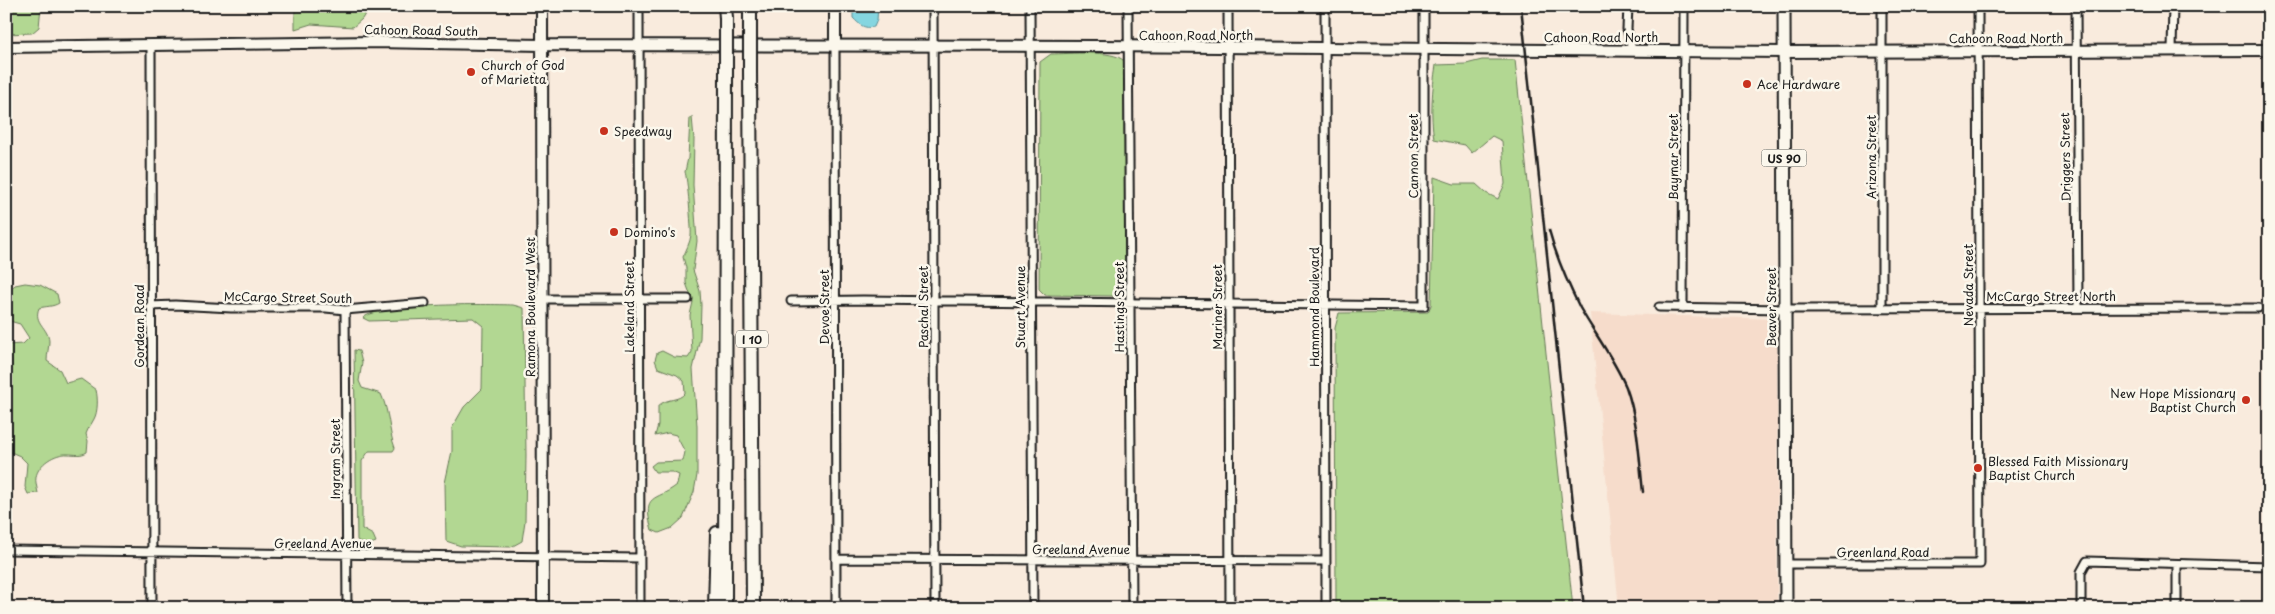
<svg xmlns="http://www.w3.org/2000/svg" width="2275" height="614" font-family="'Playpen Sans',sans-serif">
	<rect width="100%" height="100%" fill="#f9ebdd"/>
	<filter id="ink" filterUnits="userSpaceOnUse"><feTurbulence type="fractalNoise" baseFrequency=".02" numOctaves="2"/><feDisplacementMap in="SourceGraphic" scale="10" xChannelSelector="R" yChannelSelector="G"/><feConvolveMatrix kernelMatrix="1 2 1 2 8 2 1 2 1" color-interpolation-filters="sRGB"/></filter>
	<g filter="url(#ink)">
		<path fill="#f6dccb" d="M 1590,313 L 1777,319 L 1777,608 L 1619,608 Z"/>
		<path fill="#b2d792" stroke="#677a57" d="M 6,6 L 41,6 L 39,27 L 32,33 L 6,34 Z
			M 295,6 L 370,6 L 362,19 L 353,27 L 311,24 L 295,29 Z
			M 1051,54 C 1068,54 1113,49 1124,61 L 1125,270 L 1123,292 L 1118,296 L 1045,295 L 1039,289 L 1040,62 Z
			M 1482,60 L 1515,60 L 1573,608 L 1336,608 L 1335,328 L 1339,313 L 1428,312 L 1431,305 L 1434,177 L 1454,184 L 1476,184 L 1486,193 L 1498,199 L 1505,184 L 1502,141 L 1492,136 L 1472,153 L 1465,145 L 1434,139 C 1430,114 1432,90 1436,65 L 1466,64 Z
			M 692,117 L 694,139 L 693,185 L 697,241 L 693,270 L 700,291 L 701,305 L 700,338 L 693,369 L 697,426 L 697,475 L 694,492 L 683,518 L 672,528 L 659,533 L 652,530 C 641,492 656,502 677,485 L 679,475 L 672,472 L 655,472 L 651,466 L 656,462 L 683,461 L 685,452 L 676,435 L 668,433 L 655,436 L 658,425 L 658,406 C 668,397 678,402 685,393 L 684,381 L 677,375 L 658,368 L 655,360 L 657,353 L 662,351 L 674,357 L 688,358 L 692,352 L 690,315 L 693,302 L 686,283 L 686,268 L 683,257 C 686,250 690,243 691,235 C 692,229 687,176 685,172 L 688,158 L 690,118 Z
			M 25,283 L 40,285 L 57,294 L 59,303 C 53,307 46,306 39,308 C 33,323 48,327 49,341 C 49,347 47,354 47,361 L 60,370 L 66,383 L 81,379 L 96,390 C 98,398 98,412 94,419 C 91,425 88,428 86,434 L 88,441 L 87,452 C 81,456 75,454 68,454 C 55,453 38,464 36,477 C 35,481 37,488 38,493 L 28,494 L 25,487 L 27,463 L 20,456 L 6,450 L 6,345 L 23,344 L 29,338 L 20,324 L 6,320 L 6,293 L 15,285 Z
			M 513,305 L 524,308 L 526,455 L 525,521 L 522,541 L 511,547 L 461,546 L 446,541 L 445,483 L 452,451 L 452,428 L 464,407 L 482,389 L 483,326 L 473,318 L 369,321 L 363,318 C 379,303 488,304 513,305 Z
			M 354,350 L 359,351 L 362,363 L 359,381 L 362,388 L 381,394 C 390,414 388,429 395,448 L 393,451 L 369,451 L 362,461 L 362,529 L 373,535 L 376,542 C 369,545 363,544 357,540 Z"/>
		<path fill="#85d6e0" stroke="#5b8c92" d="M 853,6 L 878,6 L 877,20 L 874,27 C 864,29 860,25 853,18 Z"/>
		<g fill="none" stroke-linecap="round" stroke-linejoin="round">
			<g stroke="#1c1c1c" stroke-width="11">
				<path id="street" d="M 639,6 L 640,608
					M 933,6 L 935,608
					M 1030,6 L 1033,608
					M 1128,6 L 1132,608
					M 1228,6 L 1230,608
					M 1325,6 L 1326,608
					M 1628,6 L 1627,29 L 1632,50
					M 2076,6 L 2078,307
					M 151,45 L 152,608
					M 835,46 L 836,608
					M 2172,50 L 2173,6
					M 542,299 L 688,299
					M 791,301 L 863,300 L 1424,306 L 1424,6
					M 150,306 L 175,305 L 231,308 L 326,308 L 345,310 L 425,303
					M 1659,307 L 1784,309 L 2258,308
					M 1683,308 L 1684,6
					M 1882,308 L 1882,6
					M 345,310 L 347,608
					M 6,550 L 640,558
					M 836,559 L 1326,561
					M 1786,564 L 1980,564 L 1978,6
					M 2081,608 L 2081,572 L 2087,561 L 2269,566
					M 2177,608 L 2177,564"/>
			</g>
			<g stroke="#1c1c1c" stroke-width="14">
				<path id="secondary" d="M 542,6 L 543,608
					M 835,6 L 835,46
					M 6,47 L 375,42 L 542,45 L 1099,46 L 1784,52 L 2269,50"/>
			</g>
			<g stroke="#1c1c1c" stroke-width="15">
				<path id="primary" d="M 1784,6 L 1786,608"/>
			</g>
			<g stroke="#1c1c1c" stroke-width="16">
				<path id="highway" d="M 725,6 L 726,18
					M 750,19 L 750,6
					M 750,70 L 753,608
					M 715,608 L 717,533
					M 725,608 L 726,72"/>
			</g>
			<use href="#street" stroke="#fbf7ec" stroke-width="7"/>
			<use href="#secondary" stroke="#fbf7ec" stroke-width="10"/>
			<use href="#primary" stroke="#fbf7ec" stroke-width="11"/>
			<use href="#highway" stroke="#fbf7ec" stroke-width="12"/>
			<path stroke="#1c1c1c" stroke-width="2.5" d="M 1521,6 L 1584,608
				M 1549,230 C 1556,256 1568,284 1580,308 C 1595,334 1614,359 1626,387 C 1638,420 1639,457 1643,492"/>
			<g stroke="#1c1c1c" stroke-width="16" stroke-linecap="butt">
				<path id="highway-bridge" d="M 726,18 L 726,72
					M 750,19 L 750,70"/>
			</g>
			<use href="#highway-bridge" stroke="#fbf7ec" stroke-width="12"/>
		</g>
	</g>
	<g fill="#c8321e" stroke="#fbf7ec" stroke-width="2">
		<circle cx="471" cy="72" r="5"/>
		<circle cx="1747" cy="84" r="5"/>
		<circle cx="604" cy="131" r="5"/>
		<circle cx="614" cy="232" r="5"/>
		<circle cx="2246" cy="400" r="5"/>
		<circle cx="1978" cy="468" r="5"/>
	</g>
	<g text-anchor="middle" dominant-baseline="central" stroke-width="5" stroke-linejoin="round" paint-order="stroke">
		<g fill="#fbf7ec" stroke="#5f5e5a" stroke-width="1">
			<rect x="1761.5" y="149.5" width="45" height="17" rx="4"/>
			<rect x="736" y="330.5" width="32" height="17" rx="4"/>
		</g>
		<g font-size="11" font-weight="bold" fill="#1c1c1c">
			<text x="1784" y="158">US 90</text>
			<text x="752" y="339">I 10</text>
		</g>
		<g font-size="12" fill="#1c1c1c" stroke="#fbf7ec">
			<text transform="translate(421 30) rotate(1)">Cahoon Road South</text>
			<text x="1196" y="35">Cahoon Road North</text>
			<text x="1601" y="37">Cahoon Road North</text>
			<text x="2006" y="38">Cahoon Road North</text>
			<text transform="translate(1413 156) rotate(-90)">Cannon Street</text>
			<text transform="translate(1673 157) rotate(-90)">Baymar Street</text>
			<text transform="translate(1871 157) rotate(-90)">Arizona Street</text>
			<text transform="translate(2065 157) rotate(-91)">Driggers Street</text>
			<text transform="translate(1968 285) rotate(-90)">Nevada Street</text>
			<text x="2051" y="296">McCargo Street North</text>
			<text transform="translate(288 297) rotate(1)">McCargo Street South</text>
			<text transform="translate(530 307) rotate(-90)">Ramona Boulevard West</text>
			<text transform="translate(629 307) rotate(-90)">Lakeland Street</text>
			<text transform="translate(824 307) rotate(-90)">Devoe Street</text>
			<text transform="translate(923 307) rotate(-90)">Paschal Street</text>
			<text transform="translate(1020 307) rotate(-90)">Stuart Avenue</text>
			<text transform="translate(1119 307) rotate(-90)">Hastings Street</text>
			<text transform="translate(1217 307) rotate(-90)">Mariner Street</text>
			<text transform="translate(1314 307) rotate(-90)">Hammond Boulevard</text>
			<text transform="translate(1771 307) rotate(-90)">Beaver Street</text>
			<text transform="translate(139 326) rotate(-90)">Gordean Road</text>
			<text transform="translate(335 459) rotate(-90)">Ingram Street</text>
			<text x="323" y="543">Greeland Avenue</text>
			<text x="1081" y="549">Greeland Avenue</text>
			<text x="1883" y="552">Greenland Road</text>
		</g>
		<g font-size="12" fill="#1c1c1c" stroke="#fbf7ec" text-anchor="start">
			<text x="481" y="65">Church of God<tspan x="481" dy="14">of Marietta</tspan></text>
			<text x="1757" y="84">Ace Hardware</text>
			<text x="614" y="131">Speedway</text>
			<text x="624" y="232">Domino's</text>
			<text x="2236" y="393" text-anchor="end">New Hope Missionary<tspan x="2236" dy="14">Baptist Church</tspan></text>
			<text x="1988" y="461">Blessed Faith Missionary<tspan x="1988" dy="14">Baptist Church</tspan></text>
		</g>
	</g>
	<rect width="2275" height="614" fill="none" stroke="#fbf7ec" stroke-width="25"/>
	<rect x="12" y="12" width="2250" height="589" fill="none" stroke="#1c1c1c" stroke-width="2" filter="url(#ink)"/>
</svg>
